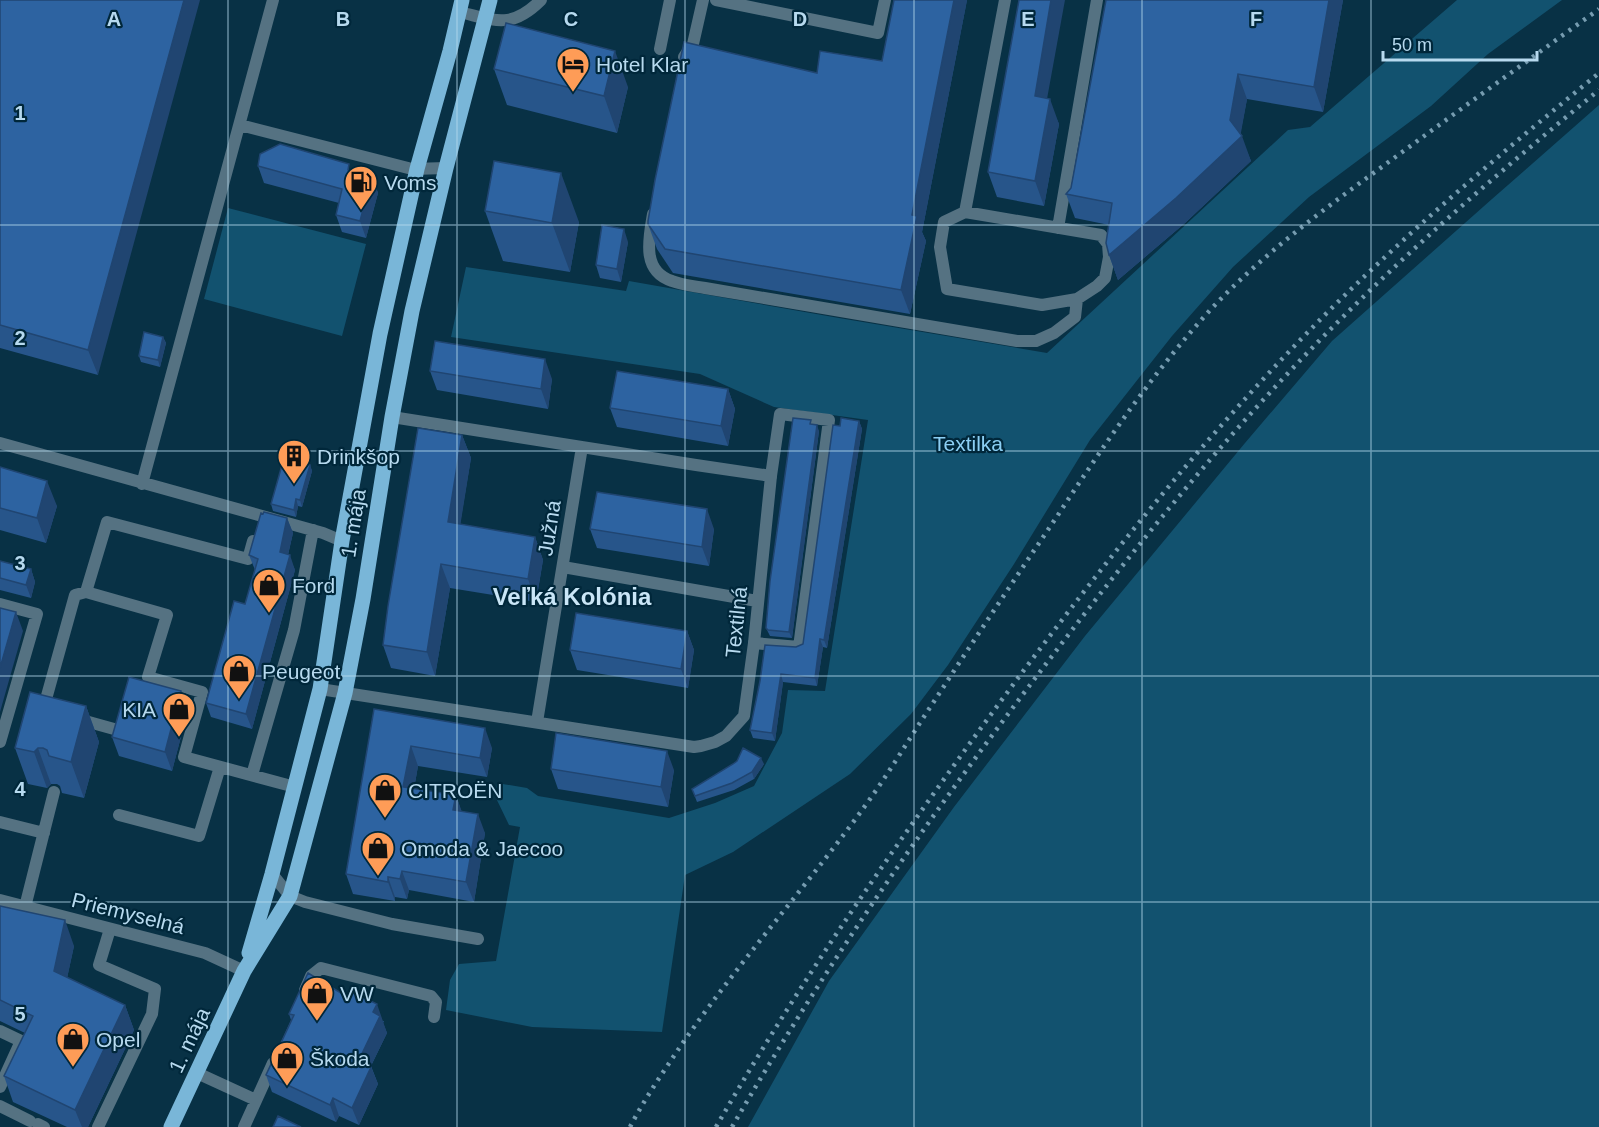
<svg xmlns="http://www.w3.org/2000/svg" width="1599" height="1127" font-family="Helvetica,sans-serif">
	<rect width="100%" height="100%" fill="#083145"/>
	<path fill="#12526f" d="M 1457,0 L 1562,0 L 1488,54 L 1431,106 L 1309,197 L 1233,267 L 1172,336 L 1090,440 L 1014,564 L 948,665 L 911,714 L 850,774 L 733,852 L 685,875 L 662,1032 L 532,1027 L 446,1010 L 450,980 L 459,964 L 496,961 L 520,827 L 509,825 L 495,796 L 497,783 L 527,788 L 538,796 L 669,818 L 715,803 L 754,786 L 782,733 L 788,690 L 825,691 L 868,420 L 774,407 L 700,374 L 451,337 L 466,267 L 626,291 L 629,281 L 839,318 L 1047,353 L 1288,130 L 1310,127 Z
		M 1599,105 L 1599,1127 L 748,1127 L 829,981 L 954,807 L 1085,636 L 1245,443 L 1332,341 L 1492,199 Z
		M 228,208 L 366,244 L 342,336 L 204,299 Z"/>
	<g fill="none" stroke-linecap="round" stroke-linejoin="round">
		<path stroke="#557282" stroke-width="12" d="M 716,0 L 878,33 L 885,0
			M 459,12 C 495,20 511,30 541,0
			M 660,49 L 670,0
			M 684,57 L 693,44 L 703,0
			M 240,125 L 412,169 L 446,168
			M 965,212 L 1101,235 L 1108,244 L 1109,257 L 1105,278 L 1097,286 L 1077,299 L 1042,305 L 947,289 L 940,247 L 944,222 Z
			M 965,212 L 1005,0
			M 653,214 C 649,238 641,271 672,281 C 682,285 694,286 705,288 L 1017,341 L 1036,341 L 1054,333 L 1075,317 L 1077,299
			M 1058,228 L 1097,0
			M 0,443 L 323,533 L 342,541
			M 142,484 L 273,0
			M 253,541 L 248,559 L 107,522 L 86,592 L 167,615 L 148,677 L 202,692 L 184,757 L 295,787
			M 0,604 L 37,614 L 0,742
			M 754,643 L 799,647 L 829,420 L 780,414 L 771,476
			M 43,710 L 75,595 L 86,592
			M 78,719 L 114,729
			M 252,775 L 294,630 L 313,530
			M 119,815 L 199,836 L 220,767
			M 0,822 L 44,833
			M 272,874 L 290,896 L 305,902 L 392,924 L 478,939
			M 25,907 L 54,792
			M 305,990 L 311,976 L 321,968 L 431,996 L 436,1002 L 434,1017
			M 0,1031 L 21,1041 L 0,1087
			M 197,1073 L 256,1100
			M 0,1106 L 30,1121
			M 38,1124 L 44,1127
			M 98,1127 L 152,1014 L 155,989 L 99,965 L 110,929
			M 244,1127 L 273,1063"/>
		<path stroke="#557282" stroke-width="12" d="M 563,567 L 757,601
			M 320,689 L 694,747 L 701,746 L 715,742 L 726,736 L 744,716 L 754,643 L 771,476 L 696,465 L 392,417
			M 537,722 L 582,447
			M 0,900 L 205,953 L 244,971"/>
		<path stroke="#79b6d8" stroke-width="15" d="M 249,953 L 272,874 L 320,689 L 342,541 L 380,334 L 417,169 L 450,51 L 462,0
			M 171,1127 L 244,971 L 290,896 L 345,693 L 363,599 L 392,417 L 412,311 L 446,168 L 490,0"/>
		<path stroke="#769cb0" stroke-width="4.5" stroke-dasharray="3 6" stroke-linecap="butt" d="M 630,1127 C 645,1098 664,1071 682,1044 C 739,962 806,887 865,806 C 889,773 909,739 931,706 C 972,643 1014,580 1056,518 C 1104,445 1153,372 1213,307 C 1270,247 1338,199 1405,150 C 1469,103 1534,56 1599,9
			M 716,1127 C 796,988 887,857 981,728 C 1092,577 1209,428 1343,297 C 1424,218 1511,145 1599,73
			M 732,1127 C 821,973 922,827 1030,685 C 1130,553 1234,423 1353,307 C 1431,230 1515,159 1599,90"/>
	</g>
	<path fill="#27558a" d="M 0,0 L 98,375 L 0,348 Z
		M 894,0 L 967,0 L 922,232 L 926,241 L 910,314 L 673,273 L 657,249 L 648,224 L 817,73 L 882,61 Z
		M 1106,0 L 1343,0 L 1323,112 L 1247,99 L 1240,135 L 1251,161 L 1185,223 L 1118,280 L 1109,255 L 1109,225 L 1075,218 L 1066,194 L 1071,188 Z
		M 494,69 L 628,87 L 617,133 L 507,105 Z
		M 1047,98 L 1059,124 L 1044,206 L 997,197 L 988,172 Z
		M 258,166 L 352,171 L 372,176 L 378,193 L 366,238 L 342,232 L 336,215 L 339,203 L 264,183 Z
		M 485,211 L 579,222 L 570,272 L 503,261 Z
		M 628,242 L 621,282 L 600,278 L 596,265 Z
		M 163,337 L 166,343 L 160,367 L 141,362 L 139,356 Z
		M 430,371 L 552,379 L 548,409 L 437,390 Z
		M 728,389 L 735,409 L 728,446 L 617,427 L 610,408 Z
		M 859,421 L 862,429 L 827,648 L 823,647 L 817,686 L 783,682 L 775,741 L 753,738 L 750,730 L 760,681 L 796,647 L 803,644 L 840,426 Z
		M 812,424 L 819,431 L 792,638 L 770,636 L 766,628 Z
		M 462,435 L 471,458 L 460,524 L 535,537 L 543,560 L 536,602 L 450,588 L 435,676 L 391,668 L 383,645 Z
		M 310,465 L 312,471 L 302,507 L 298,506 L 296,517 L 273,511 L 271,504 Z
		M 0,467 L 57,506 L 46,543 L 0,530 Z
		M 287,518 L 293,533 L 288,555 L 295,570 L 252,729 L 211,717 L 206,703 L 245,604 L 255,570 L 249,555 Z
		M 590,529 L 714,529 L 709,566 L 597,548 Z
		M 0,561 L 31,569 L 35,582 L 31,598 L 0,590 Z
		M 687,631 L 694,650 L 688,688 L 577,670 L 570,650 Z
		M 181,691 L 188,710 L 172,771 L 119,756 L 112,737 Z
		M 86,706 L 99,742 L 84,798 L 62,793 L 60,786 L 57,784 L 51,784 L 47,788 L 28,784 L 15,748 Z
		M 374,709 L 492,748 L 487,777 L 418,766 L 414,789 L 456,795 L 461,811 L 485,833 L 474,902 L 409,890 L 407,899 L 395,897 L 395,901 L 353,894 L 346,874 Z
		M 764,764 L 754,779 L 734,790 L 697,802 L 692,789 Z
		M 551,769 L 674,770 L 668,807 L 558,789 Z
		M 0,906 L 74,946 L 67,978 L 125,1005 L 134,1030 L 88,1127 L 67,1127 L 13,1102 L 4,1076 L 25,1033 L 0,1021 Z
		M 289,1014 L 384,1021 L 383,1023 L 387,1033 L 371,1066 L 378,1084 L 359,1125 L 339,1116 L 336,1122 L 272,1092 L 266,1075 L 291,1020 Z"/>
	<path fill="#204571" d="M 184,0 L 200,0 L 98,375 L 88,350 Z
		M 954,0 L 967,0 L 922,232 L 926,241 L 910,314 L 901,290 L 912,215 Z
		M 1051,0 L 1065,0 L 1043,121 L 1035,96 Z
		M 1329,0 L 1343,0 L 1323,112 L 1314,87 Z
		M 615,51 L 628,87 L 617,133 L 604,96 Z
		M 1238,74 L 1247,99 L 1240,138 L 1242,136 L 1251,161 L 1185,223 L 1118,280 L 1109,255 L 1230,120 Z
		M 1050,99 L 1059,124 L 1044,206 L 1035,181 Z
		M 561,173 L 579,222 L 570,272 L 552,223 Z
		M 372,176 L 378,193 L 366,238 L 360,221 Z
		M 624,229 L 628,242 L 621,282 L 617,269 Z
		M 163,337 L 166,343 L 160,367 L 158,360 Z
		M 545,359 L 552,379 L 548,409 L 541,389 Z
		M 728,389 L 735,409 L 728,446 L 721,426 Z
		M 859,421 L 862,429 L 827,648 L 824,640 Z
		M 817,425 L 819,431 L 792,638 L 789,632 Z
		M 462,435 L 471,458 L 457,546 L 448,522 Z
		M 310,465 L 312,471 L 302,507 L 300,500 Z
		M 47,481 L 57,506 L 46,543 L 37,518 Z
		M 296,499 L 298,506 L 296,517 L 294,510 Z
		M 707,509 L 714,529 L 709,566 L 702,547 Z
		M 287,518 L 293,533 L 285,567 L 280,552 Z
		M 535,537 L 543,560 L 536,602 L 528,579 Z
		M 290,555 L 295,570 L 252,729 L 246,714 Z
		M 441,564 L 450,588 L 435,676 L 427,652 Z
		M 31,569 L 35,582 L 31,598 L 26,585 Z
		M 16,612 L 23,631 L 0,712 L 0,668 Z
		M 687,631 L 694,650 L 688,688 L 681,669 Z
		M 820,639 L 823,647 L 817,686 L 815,678 Z
		M 781,674 L 783,682 L 775,741 L 772,733 Z
		M 181,691 L 188,710 L 172,771 L 165,752 Z
		M 86,706 L 99,742 L 84,798 L 71,762 Z
		M 485,728 L 492,748 L 487,777 L 480,758 Z
		M 411,746 L 418,766 L 411,807 L 403,787 Z
		M 38,748 L 51,784 L 47,788 L 34,752 Z
		M 667,751 L 674,770 L 668,807 L 661,787 Z
		M 761,758 L 764,764 L 754,779 L 752,772 Z
		M 456,795 L 463,815 L 453,810 Z
		M 478,814 L 485,833 L 474,902 L 466,882 Z
		M 402,871 L 409,890 L 407,899 L 400,879 Z
		M 388,877 L 395,897 L 395,901 L 388,882 Z
		M 65,920 L 74,946 L 63,997 L 54,971 Z
		M 377,1004 L 387,1033 L 365,1078 L 359,1060 L 373,1012 Z
		M 125,1005 L 134,1030 L 88,1127 L 82,1127 L 75,1110 Z
		M 371,1067 L 378,1084 L 359,1125 L 352,1108 Z
		M 333,1098 L 339,1116 L 336,1122 L 330,1105 Z"/>
	<path fill="#2d63a1" stroke="#204571" stroke-width="1.5" d="M 0,0 L 184,0 L 88,350 L 0,325 Z
		M 894,0 L 954,0 L 912,215 L 917,216 L 901,290 L 665,249 L 648,224 L 648,221 L 655,180 L 684,42 L 817,73 L 820,51 L 882,61 Z
		M 1019,0 L 1051,0 L 1035,96 L 1050,99 L 1035,181 L 988,172 Z
		M 1106,0 L 1329,0 L 1314,87 L 1238,74 L 1230,120 L 1242,136 L 1176,198 L 1109,255 L 1106,243 L 1112,203 L 1066,194 L 1071,188 Z
		M 506,23 L 615,51 L 604,96 L 494,69 Z
		M 280,144 L 349,164 L 348,170 L 372,176 L 360,221 L 336,215 L 342,189 L 258,166 L 260,154 Z
		M 494,161 L 561,173 L 552,223 L 485,211 Z
		M 602,225 L 624,229 L 617,269 L 596,265 Z
		M 144,332 L 163,337 L 158,360 L 139,356 Z
		M 435,341 L 545,359 L 541,389 L 430,371 Z
		M 617,371 L 728,389 L 721,426 L 610,408 Z
		M 793,418 L 811,420 L 810,424 L 817,425 L 789,632 L 768,630 L 766,628 L 770,581 Z
		M 841,418 L 859,421 L 824,640 L 820,639 L 815,678 L 781,674 L 772,733 L 750,730 L 760,681 L 765,645 L 796,647 L 803,644 L 833,425 L 840,426 Z
		M 418,428 L 462,435 L 448,522 L 535,537 L 528,579 L 441,564 L 427,652 L 383,645 L 388,606 Z
		M 284,458 L 310,465 L 300,500 L 296,499 L 294,510 L 271,504 Z
		M 0,467 L 47,481 L 37,518 L 0,508 Z
		M 597,492 L 707,509 L 702,547 L 590,529 Z
		M 264,512 L 287,518 L 280,552 L 290,555 L 246,714 L 206,703 L 234,601 L 245,604 L 258,559 L 249,555 L 261,513 L 263,514 Z
		M 0,561 L 31,569 L 26,585 L 0,578 Z
		M 0,608 L 16,612 L 0,668 Z
		M 576,613 L 687,631 L 681,669 L 570,650 Z
		M 129,677 L 181,691 L 165,752 L 112,737 Z
		M 30,692 L 86,706 L 71,762 L 49,756 L 47,750 L 43,748 L 38,748 L 34,752 L 15,748 Z
		M 374,709 L 485,728 L 480,758 L 411,746 L 403,787 L 456,795 L 453,810 L 478,814 L 466,882 L 402,871 L 400,879 L 388,877 L 388,882 L 346,874 Z
		M 556,733 L 667,751 L 661,787 L 551,769 Z
		M 743,748 L 761,758 L 752,772 L 732,783 L 695,796 L 692,789 L 733,764 L 737,761 Z
		M 0,906 L 65,920 L 54,971 L 125,1005 L 75,1110 L 4,1076 L 33,1016 L 0,1000 Z
		M 308,973 L 349,998 L 352,992 L 377,1004 L 373,1012 L 380,1016 L 359,1060 L 371,1067 L 352,1108 L 333,1098 L 330,1105 L 266,1075 L 294,1015 L 289,1014 Z
		M 278,1116 L 301,1127 L 273,1127 Z"/>
	<path fill="none" stroke="#b7daef" stroke-width="1.5" stroke-opacity="0.55" d="M 228,0 L 228,1127M 457,0 L 457,1127M 685,0 L 685,1127M 914,0 L 914,1127M 1142,0 L 1142,1127M 1371,0 L 1371,1127M 0,225 L 1599,225M 0,451 L 1599,451M 0,676 L 1599,676M 0,902 L 1599,902"/>
	<defs>
		<g id="hotel-pin" transform="scale(1.725)"><path d="M0 17L-7.5 6A9.5 9.5 0 1 1 7.5 6Z" fill="#fe9c57" stroke="#00273a"/><path d="M-6-4.5h1.5V1H6V5H4.5V3h-9V5H-6ZM-4 0a1.8 1.8 0 1 1 3.6 0ZM.5 0V-2.5h3Q6-2.5 6 0Z" fill="#111"/></g>
		<g id="fuel-pin" transform="scale(1.725)"><path d="M0 17L-7.5 6A9.5 9.5 0 1 1 7.5 6Z" fill="#fe9c57" stroke="#00273a"/><path d="M-5.5-6h7V0h2V4h1.3V-2.5L3-4.5l.8-.8L6-3V5H2.5V1h-1V6h-7ZM-4.2-4.7v3.2H.2V-4.7Z" fill="#111"/></g>
		<g id="building-pin" transform="scale(1.725)"><path d="M0 17L-7.5 6A9.5 9.5 0 1 1 7.5 6Z" fill="#fe9c57" stroke="#00273a"/><path d="M-4-6H4V6H1V3H-1V6H-4ZM-2.5-4.3h1.7v1.8h-1.7ZM.8-4.3h1.7v1.8H.8ZM-2.5-1h1.7V.8h-1.7ZM.8-1h1.7V.8H.8Z" fill="#111"/></g>
		<g id="shop-pin" transform="scale(1.725)"><path d="M0 17L-7.5 6A9.5 9.5 0 1 1 7.5 6Z" fill="#fe9c57" stroke="#00273a"/><path d="M-5-2.5h2.3a2.7 3.5 0 0 1 5.4 0H5L5.5 6h-11ZM-1.5-2.5h3a1.5 2.3 0 0 0-3 0Z" fill="#111"/></g>
	</defs>
	<g fill-rule="evenodd">
		<use href="#hotel-pin" x="573" y="64"/>
		<use href="#fuel-pin" x="361" y="182"/>
		<use href="#building-pin" x="294" y="456"/>
		<use href="#shop-pin" x="269" y="585"/>
		<use href="#shop-pin" x="239" y="671"/>
		<use href="#shop-pin" x="179" y="709"/>
		<use href="#shop-pin" x="385" y="790"/>
		<use href="#shop-pin" x="378" y="848"/>
		<use href="#shop-pin" x="317" y="993"/>
		<use href="#shop-pin" x="73" y="1039"/>
		<use href="#shop-pin" x="287" y="1058"/>
	</g>
	<g text-anchor="middle" dominant-baseline="central" stroke-width="4.5" stroke-linejoin="round" paint-order="stroke">
		<g font-size="21" fill="#b7daef" stroke="#00273a" text-anchor="start">
			<text x="596" y="64">Hotel Klar</text>
			<text x="384" y="182">Voms</text>
			<text x="317" y="456">Drinkšop</text>
			<text x="292" y="585">Ford</text>
			<text x="262" y="671">Peugeot</text>
			<text x="156" y="709" text-anchor="end">KIA</text>
			<text x="408" y="790">CITROËN</text>
			<text x="401" y="848">Omoda &amp; Jaecoo</text>
			<text x="340" y="993">VW</text>
			<text x="96" y="1039">Opel</text>
			<text x="310" y="1058">Škoda</text>
		</g>
		<g font-size="21" fill="#8bcff4" stroke="#00273a">
			<text x="968" y="443">Textilka</text>
		</g>
		<g font-size="21" fill="#b7daef" stroke="#00273a">
			<text transform="translate(353 523) rotate(-81)">1. mája</text>
			<text transform="translate(549 528) rotate(-81)">Južná</text>
			<text transform="translate(736 622) rotate(-84)">Textilná</text>
			<text transform="translate(128 913) rotate(14)">Priemyselná</text>
			<text transform="translate(189 1040) rotate(-65)">1. mája</text>
		</g>
		<g font-size="24" font-weight="bold" fill="#cae6f7" stroke="#00273a">
			<text x="572" y="596">Veľká Kolónia</text>
		</g>
	</g>
	<g font-size="20" text-anchor="middle" font-weight="bold" fill="#b7daef" stroke="#00273a" stroke-width="4.5" stroke-linejoin="round" paint-order="stroke">
		<text x="114" y="26">A</text>
		<text x="343" y="26">B</text>
		<text x="571" y="26">C</text>
		<text x="800" y="26">D</text>
		<text x="1028" y="26">E</text>
		<text x="1256" y="26">F</text>
		<text x="20" y="120">1</text>
		<text x="20" y="345">2</text>
		<text x="20" y="570">3</text>
		<text x="20" y="796">4</text>
		<text x="20" y="1021">5</text>
	</g>
	<path d="M1383 51v9h154v-9" fill="none" stroke="#b7daef" stroke-width="3"/>
	<text x="1392" y="51" font-size="18" fill="#b7daef" stroke="#00273a" stroke-width="4.5" paint-order="stroke">50 m</text>
</svg>
